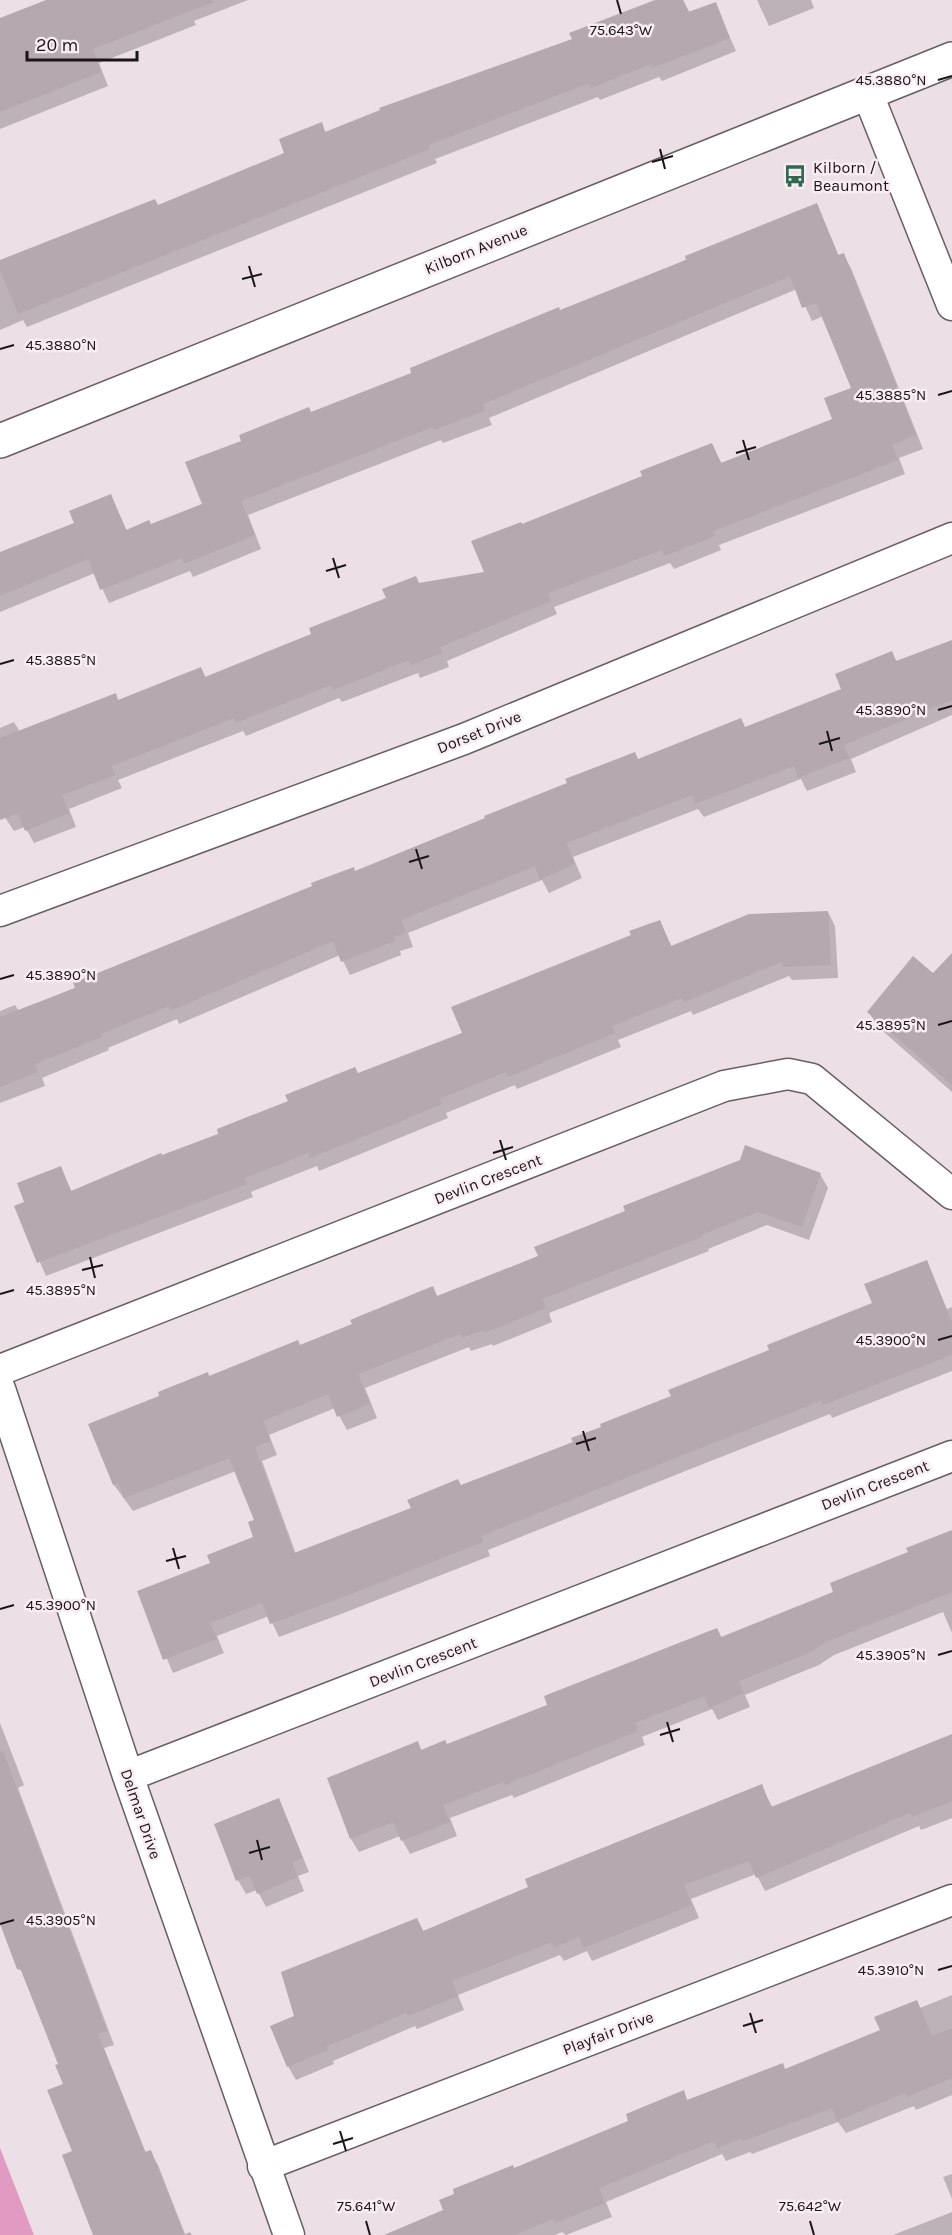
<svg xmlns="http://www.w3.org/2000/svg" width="952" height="2235" font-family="Karla,sans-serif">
	<rect width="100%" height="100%" fill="#ecdfe6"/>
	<path fill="#e19bc2" d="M 0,2148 L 34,2235 L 0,2235 Z"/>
	<path fill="#0003" d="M 50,0 L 248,0 L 194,21 L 196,25 L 99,63 L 108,86 L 0,129 L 0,45 Z
		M 658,0 L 683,0 L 690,13 L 715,4 L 736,51 L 662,81 L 659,77 L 600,100 L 598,97 L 435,159 L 437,163 L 27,327 L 23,320 L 0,330 L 0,261 L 158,206 L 286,154 L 321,124 L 326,133 L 574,40 Z
		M 757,0 L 811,0 L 814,8 L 769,26 Z
		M 817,205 L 839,256 L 843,255 L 851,268 L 923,449 L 899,458 L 905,474 L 719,545 L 721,550 L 674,569 L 670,563 L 554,607 L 557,614 L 447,661 L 449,667 L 420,678 L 418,673 L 342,702 L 339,698 L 246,736 L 243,731 L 118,780 L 122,788 L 69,809 L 76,827 L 34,843 L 25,827 L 14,831 L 0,810 L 0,728 L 14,722 L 20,732 L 119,701 L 201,669 L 206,678 L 313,635 L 419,585 L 486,574 L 521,526 L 644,477 L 712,445 L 722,464 L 834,419 L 853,388 L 823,316 L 812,321 L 797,289 L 489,418 L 492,425 L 443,443 L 441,440 L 248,515 L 261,549 L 193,577 L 190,571 L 109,603 L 95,573 L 0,612 L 0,553 L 75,524 L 111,496 L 127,531 L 150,526 L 204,505 L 311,413 L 413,374 Z
		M 952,641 L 952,715 L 851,759 L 856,772 L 807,791 L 801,779 L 704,817 L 698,809 L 573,857 L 582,878 L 549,893 L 542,880 L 408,933 L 413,947 L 400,951 L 401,955 L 350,975 L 340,955 L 179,1024 L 177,1019 L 108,1048 L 109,1050 L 42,1078 L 45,1086 L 0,1103 L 0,1011 L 15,1005 L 19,1011 L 355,872 L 638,761 L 745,728 L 843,690 L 892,653 L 897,662 Z
		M 828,912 L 835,926 L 838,978 L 792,980 L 789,976 L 693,1015 L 691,1011 L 618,1040 L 621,1047 L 517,1089 L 515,1085 L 446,1113 L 448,1118 L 319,1171 L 317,1166 L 251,1192 L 253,1197 L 46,1276 L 16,1207 L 26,1203 L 60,1167 L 72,1192 L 220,1135 L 358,1075 L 463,1033 L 659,921 L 672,947 Z
		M 952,974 L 952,1092 L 877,1026 L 869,1012 L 934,975 Z
		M 820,1174 L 828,1188 L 809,1240 L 767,1225 L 708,1249 L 709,1251 L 549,1313 L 552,1322 L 493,1346 L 492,1344 L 471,1351 L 469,1347 L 365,1388 L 377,1418 L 347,1430 L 335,1408 L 269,1435 L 277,1455 L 262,1461 L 296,1554 L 575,1443 L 874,1304 L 926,1261 L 947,1309 L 952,1307 L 952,1371 L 832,1418 L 830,1414 L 688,1470 L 488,1550 L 490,1556 L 341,1614 L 279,1637 L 269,1616 L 217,1636 L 224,1653 L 173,1673 L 138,1592 L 212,1564 L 255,1538 L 256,1521 L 236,1471 L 133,1511 L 114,1485 L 90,1425 L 209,1377 L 438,1297 Z
		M 952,1532 L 952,1633 L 943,1612 L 834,1655 L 819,1665 L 745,1695 L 750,1707 L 718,1720 L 712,1709 L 642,1737 L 645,1745 L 514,1798 L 512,1795 L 450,1818 L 457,1836 L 410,1854 L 400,1836 L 359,1852 L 351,1839 L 417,1743 L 422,1751 L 447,1746 L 549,1706 L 717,1629 L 722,1638 L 835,1592 Z
		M 0,1723 L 24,1785 L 18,1788 L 114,2045 L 104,2048 L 146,2153 L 150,2152 L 158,2165 L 185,2234 L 190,2232 L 192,2235 L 97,2235 L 74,2152 L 60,2065 L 0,1920 Z
		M 952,1736 L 952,1818 L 921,1830 L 919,1826 L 765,1891 L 756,1874 L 691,1899 L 699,1918 L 592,1961 L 587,1951 L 564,1961 L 560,1955 L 458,1995 L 464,2010 L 417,2029 L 415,2026 L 333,2061 L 334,2064 L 296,2080 L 288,2066 L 296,2017 L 417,1920 L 424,1932 L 530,1888 L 761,1786 L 773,1808 Z
		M 279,1800 L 309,1872 L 298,1876 L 304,1891 L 266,1907 L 257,1890 L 246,1894 L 238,1880 Z
		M 952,1995 L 952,2095 L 916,2110 L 914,2106 L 846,2133 L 838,2122 L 752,2154 L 750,2152 L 726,2161 L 722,2154 L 606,2202 L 612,2217 L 566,2235 L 562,2232 L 555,2235 L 385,2235 L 445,2211 L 514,2170 L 630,2122 L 683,2092 L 688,2101 L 785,2071 L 882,2031 L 920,2008 Z
		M 952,2174 L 952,2199 L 943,2177 Z
		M 952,2212 L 952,2235 L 893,2235 Z"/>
	<path fill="#b5a8af" d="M 46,0 L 213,0 L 213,2 L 93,49 L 101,72 L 0,112 L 0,18 Z
		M 655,0 L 683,0 L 688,12 L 716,2 L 730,38 L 652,68 L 651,64 L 591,88 L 589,83 L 429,145 L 430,149 L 18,314 L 0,270 L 0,260 L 155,199 L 158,205 L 284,153 L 279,139 L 322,122 L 325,132 L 380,110 L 379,108 L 572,39 L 569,33 Z
		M 817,203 L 838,255 L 844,253 L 916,435 L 892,445 L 898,460 L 713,531 L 715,536 L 665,556 L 662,550 L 548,593 L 551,601 L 440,647 L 442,653 L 411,665 L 409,660 L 333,690 L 331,685 L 236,723 L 234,718 L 112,766 L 115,775 L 62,795 L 69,813 L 25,831 L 18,813 L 0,820 L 0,738 L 116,693 L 118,700 L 201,667 L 205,677 L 311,634 L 309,628 L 386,598 L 382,589 L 416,576 L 419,583 L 484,572 L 471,541 L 521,522 L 522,524 L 642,476 L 640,471 L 712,443 L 721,463 L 832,419 L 824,398 L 851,388 L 816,303 L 802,308 L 790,276 L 483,404 L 485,411 L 434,430 L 433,427 L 241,501 L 255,535 L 184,564 L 182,558 L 100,590 L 88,559 L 0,596 L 0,552 L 74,523 L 69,511 L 111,494 L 126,530 L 149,520 L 151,524 L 202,504 L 185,462 L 241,441 L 239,435 L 309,407 L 311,412 L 411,373 L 410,368 L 559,307 L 560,310 L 686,260 L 685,256 Z
		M 952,640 L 952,700 L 844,745 L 849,758 L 798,778 L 794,766 L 695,804 L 692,795 L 566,843 L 575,864 L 540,880 L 535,866 L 401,920 L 406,933 L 393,937 L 395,941 L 341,962 L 333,941 L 170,1011 L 169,1006 L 101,1034 L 102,1037 L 35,1064 L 38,1072 L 0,1087 L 0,1017 L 75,988 L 73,983 L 312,886 L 311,883 L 354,867 L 355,871 L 485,818 L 484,816 L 567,783 L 565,779 L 635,752 L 638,759 L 741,718 L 745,727 L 841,689 L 835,674 L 892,651 L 896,661 Z
		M 828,911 L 831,965 L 782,967 L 782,962 L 684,1002 L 682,998 L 612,1026 L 615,1033 L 508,1077 L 506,1072 L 439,1099 L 442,1104 L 380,1130 L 310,1158 L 308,1153 L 245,1178 L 247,1184 L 37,1263 L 14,1206 L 24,1202 L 17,1183 L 61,1166 L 71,1191 L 161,1153 L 162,1155 L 218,1134 L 217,1129 L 288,1101 L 285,1095 L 355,1067 L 358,1073 L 462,1033 L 451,1007 L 631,935 L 629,931 L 660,920 L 671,946 L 749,914 Z
		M 952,953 L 952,1085 L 867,1012 L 913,956 L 933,973 Z
		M 745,1145 L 821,1173 L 802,1227 L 758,1212 L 701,1235 L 702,1237 L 542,1299 L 546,1308 L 484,1333 L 484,1330 L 462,1338 L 460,1334 L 358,1374 L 370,1404 L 337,1417 L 328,1394 L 263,1421 L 271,1441 L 255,1447 L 294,1553 L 411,1508 L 407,1500 L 458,1479 L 461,1485 L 573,1442 L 571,1438 L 601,1427 L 600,1424 L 671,1396 L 668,1390 L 769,1350 L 767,1345 L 872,1303 L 864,1284 L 927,1260 L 952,1323 L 952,1355 L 823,1405 L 821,1401 L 680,1456 L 481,1536 L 483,1542 L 333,1601 L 270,1624 L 262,1603 L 210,1623 L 217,1639 L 163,1660 L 137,1591 L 210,1563 L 207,1555 L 253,1537 L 248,1522 L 254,1520 L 229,1458 L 124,1498 L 118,1483 L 113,1485 L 88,1424 L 159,1396 L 158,1392 L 208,1372 L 209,1376 L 298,1340 L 300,1345 L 352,1324 L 350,1320 L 433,1286 L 437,1296 L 538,1256 L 534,1247 L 625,1211 L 623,1206 L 740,1160 Z
		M 952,1530 L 952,1592 L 826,1642 L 811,1652 L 739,1681 L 744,1693 L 709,1708 L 704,1696 L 635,1723 L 638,1731 L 505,1785 L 503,1782 L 443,1805 L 450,1822 L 401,1841 L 393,1822 L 350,1839 L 327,1778 L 418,1741 L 421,1750 L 445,1740 L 447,1744 L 547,1705 L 544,1696 L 717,1628 L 721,1637 L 833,1592 L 830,1583 L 908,1552 L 906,1548 Z
		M 952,1734 L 952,1801 L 912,1817 L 910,1813 L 756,1878 L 749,1861 L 684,1885 L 692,1905 L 583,1948 L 579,1937 L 554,1948 L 552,1942 L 452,1981 L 458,1996 L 408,2016 L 406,2013 L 326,2047 L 328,2050 L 287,2067 L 270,2026 L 294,2016 L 281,1972 L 417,1918 L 423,1931 L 528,1887 L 525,1879 L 762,1784 L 771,1807 Z
		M 3,1751 L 107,2031 L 98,2034 L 145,2152 L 151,2150 L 184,2235 L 93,2235 L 62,2155 L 72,2151 L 47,2090 L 63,2084 L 55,2065 L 58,2064 L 21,1970 L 17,1969 L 0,1924 L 0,1752 Z
		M 279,1798 L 303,1858 L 292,1862 L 298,1877 L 257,1894 L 250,1876 L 236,1881 L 214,1824 Z
		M 917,2000 L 932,2036 L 952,2028 L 952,2078 L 907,2097 L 905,2093 L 837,2121 L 832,2108 L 743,2141 L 741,2139 L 717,2148 L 714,2141 L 599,2188 L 605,2203 L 555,2223 L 553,2219 L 514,2235 L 384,2235 L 443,2210 L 439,2200 L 454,2194 L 453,2189 L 513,2165 L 514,2168 L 628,2121 L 626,2114 L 684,2090 L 687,2100 L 783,2063 L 785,2069 L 880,2030 L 874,2017 Z"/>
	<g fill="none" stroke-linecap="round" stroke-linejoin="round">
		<g stroke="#695e64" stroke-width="33">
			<path id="street" d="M 867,92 L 952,305
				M 0,911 L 464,739 L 952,538
				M 0,1370 L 724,1086 L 788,1074 L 812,1079 L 952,1194
				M 0,1389 L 128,1776 L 289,2235
				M 128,1776 L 952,1456
				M 263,2166 L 952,1900"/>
		</g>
		<g stroke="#695e64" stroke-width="36">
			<path id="secondary" d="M 0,441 L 952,59"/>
		</g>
		<use href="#street" stroke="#fff" stroke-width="30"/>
		<use href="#secondary" stroke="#fff" stroke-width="33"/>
	</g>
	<path fill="none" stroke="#1a1517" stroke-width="2" d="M 617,0 L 621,14M 938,80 L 952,76M 660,149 L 665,169M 652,162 L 673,156M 249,266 L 255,287M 242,279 L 262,274M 0,349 L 14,345M 938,395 L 952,391M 743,440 L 749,460M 736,453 L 756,447M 333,558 L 339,578M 326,571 L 346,565M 0,664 L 14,660M 938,710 L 952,706M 827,731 L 832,751M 819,744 L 840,738M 416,849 L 422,869M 409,862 L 429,856M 0,979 L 14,975M 938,1025 L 952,1021M 500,1140 L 506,1160M 493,1153 L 513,1147M 90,1257 L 95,1278M 82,1270 L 103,1265M 0,1294 L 14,1290M 938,1340 L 952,1336M 583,1431 L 589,1451M 576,1444 L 596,1438M 173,1548 L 179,1569M 166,1561 L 186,1556M 0,1609 L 14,1605M 938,1655 L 952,1651M 667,1722 L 673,1742M 660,1735 L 680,1729M 257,1840 L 262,1860M 249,1853 L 270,1847M 0,1924 L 14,1920M 938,1970 L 952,1966M 750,2013 L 756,2033M 743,2026 L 763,2020M 340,2131 L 346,2151M 333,2144 L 353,2138M 366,2221 L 370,2235M 810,2221 L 814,2235"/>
	<defs>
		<g id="bus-bare" transform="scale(1.8)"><path d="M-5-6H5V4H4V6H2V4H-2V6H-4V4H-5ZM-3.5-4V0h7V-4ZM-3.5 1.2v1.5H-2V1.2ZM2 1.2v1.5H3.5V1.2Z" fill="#32684f" stroke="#faecf3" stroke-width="2.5" paint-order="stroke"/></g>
	</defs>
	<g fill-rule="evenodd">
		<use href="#bus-bare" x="795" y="176"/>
	</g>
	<g text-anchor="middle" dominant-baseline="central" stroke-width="5" stroke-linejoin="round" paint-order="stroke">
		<g font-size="16" fill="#1a1517" stroke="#faecf3" text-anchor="start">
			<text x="813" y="167">Kilborn /<tspan x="813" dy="18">Beaumont</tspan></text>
		</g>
		<g font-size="16" fill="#1a1517" stroke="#faecf3">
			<text transform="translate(476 249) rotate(-22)">Kilborn Avenue</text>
			<text transform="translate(479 732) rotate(-22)">Dorset Drive</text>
			<text transform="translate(488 1179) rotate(-21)">Devlin Crescent</text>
			<text transform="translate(875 1485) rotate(-21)">Devlin Crescent</text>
			<text transform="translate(423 1662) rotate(-21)">Devlin Crescent</text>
			<text transform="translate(141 1814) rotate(71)">Delmar Drive</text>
			<text transform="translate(608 2033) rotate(-21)">Playfair Drive</text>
		</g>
	</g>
	<g font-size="15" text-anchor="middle" fill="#1a1517" stroke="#faecf3" stroke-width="5" stroke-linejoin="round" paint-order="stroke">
		<text x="621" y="35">75.643°W</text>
		<text x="891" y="85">45.3880°N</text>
		<text x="61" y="350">45.3880°N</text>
		<text x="891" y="400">45.3885°N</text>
		<text x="61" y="665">45.3885°N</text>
		<text x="891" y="715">45.3890°N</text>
		<text x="61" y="980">45.3890°N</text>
		<text x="891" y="1030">45.3895°N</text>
		<text x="61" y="1295">45.3895°N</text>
		<text x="891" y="1345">45.3900°N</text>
		<text x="61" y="1610">45.3900°N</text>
		<text x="891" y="1660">45.3905°N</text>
		<text x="61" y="1925">45.3905°N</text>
		<text x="891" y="1975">45.3910°N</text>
		<text x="366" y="2211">75.641°W</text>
		<text x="810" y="2211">75.642°W</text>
	</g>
	<path d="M27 51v9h110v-9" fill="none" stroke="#1a1517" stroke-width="3"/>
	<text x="36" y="51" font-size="18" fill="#1a1517" stroke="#faecf3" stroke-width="4.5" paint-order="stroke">20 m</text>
</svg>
